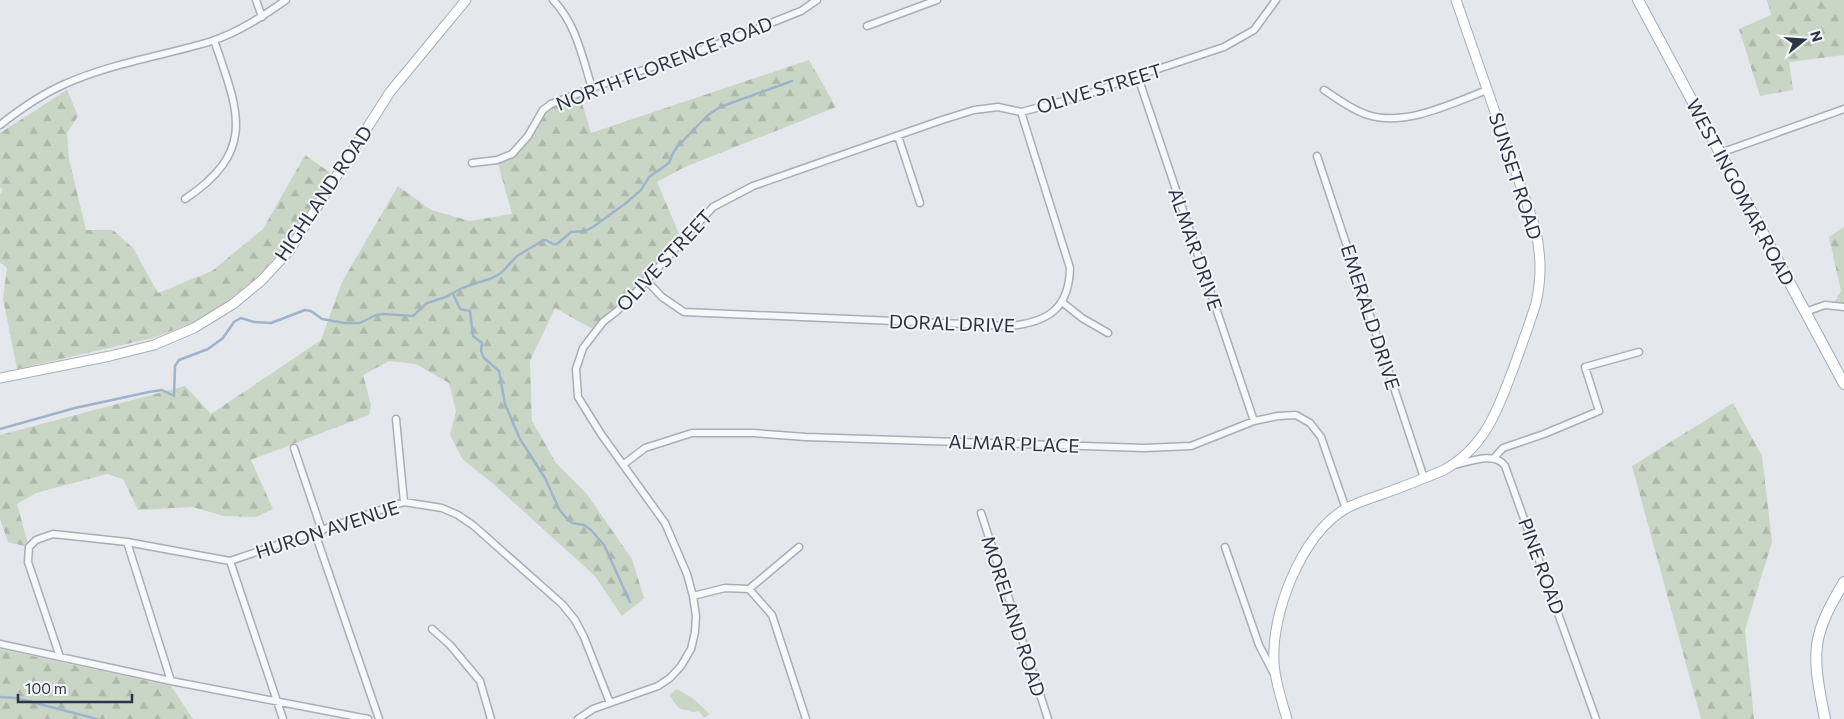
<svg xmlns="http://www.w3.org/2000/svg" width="1844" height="719" font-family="Commissioner,sans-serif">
	<defs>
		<pattern id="forest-firs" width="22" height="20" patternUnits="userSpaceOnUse" patternTransform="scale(1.25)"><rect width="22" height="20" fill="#c9d6c5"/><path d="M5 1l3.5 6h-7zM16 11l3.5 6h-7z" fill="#adb8ab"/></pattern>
	</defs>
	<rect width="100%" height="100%" fill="#e4e7ec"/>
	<path fill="url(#forest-firs)" d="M 1767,0 L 1844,0 L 1844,55 L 1789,62 L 1793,90 L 1760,96 L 1739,29 L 1771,15 Z
		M 809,60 L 836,107 L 685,167 L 657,182 L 682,241 L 596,331 L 555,308 L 530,361 L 532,421 L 556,463 L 586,493 L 632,559 L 644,598 L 622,616 L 595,576 L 490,481 L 463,460 L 450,435 L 456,411 L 449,383 L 416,364 L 389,361 L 363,375 L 371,405 L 369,415 L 251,460 L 273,509 L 256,517 L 224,516 L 192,507 L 138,510 L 123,479 L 107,474 L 36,493 L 17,504 L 29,547 L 8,542 L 0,519 L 0,435 L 185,386 L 211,414 L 321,340 L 342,282 L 398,186 L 431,210 L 470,221 L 512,214 L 497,160 L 512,154 L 543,110 L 579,93 L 591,133 Z
		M 67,90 L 78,116 L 67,133 L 69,159 L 86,230 L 113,230 L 133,248 L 158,293 L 212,271 L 263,229 L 305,155 L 332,174 L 285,247 L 254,280 L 227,302 L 190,324 L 153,338 L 17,369 L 3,299 L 7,268 L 1,263 L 0,264 L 0,194 L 3,190 L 0,187 L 0,133 Z
		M 1844,227 L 1844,307 L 1833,305 L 1841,291 L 1829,237 Z
		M 1733,403 L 1762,456 L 1772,542 L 1745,630 L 1754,719 L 1701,719 L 1632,466 Z
		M 0,649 L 171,686 L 193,719 L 0,719 Z"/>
	<path fill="#c9d6c5" d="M 676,689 L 691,697 L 710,714 L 704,718 L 699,711 L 692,712 L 689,710 C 678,711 675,704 670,695 Z"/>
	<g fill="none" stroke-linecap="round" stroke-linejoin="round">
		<path stroke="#9fb4cc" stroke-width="2.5" d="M 453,294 L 460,309 L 470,311 L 473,336 L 482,343 L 481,351 L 484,358 L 499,371 L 505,404 L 520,439 L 545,478 L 559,509 L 567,519 L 572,523 L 584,525 L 591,530 L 604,545 L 630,602
			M 0,429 L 75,408 L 149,392 L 162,390 L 174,396 L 175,366 L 179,360 L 208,349 L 223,338 L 234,322 L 241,318 L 254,322 L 271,323 L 305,310 L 311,311 L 322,319 L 345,323 L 360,323 L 376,315 L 383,314 L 413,316 L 427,303 L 446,297 L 462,288 L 492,278 L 501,273 L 517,256 L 542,241 L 546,240 L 553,244 L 557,244 L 571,232 L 585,231 L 593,227 L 626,203 L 641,190 L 649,177 L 669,163 L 672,155 L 677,147 L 708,115 L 720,107 L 792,81
			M 0,697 L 16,698 L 97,719"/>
		<g stroke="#a9aeb7" stroke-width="9">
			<path id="street" d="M 256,0 L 262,17
				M 553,0 C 576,24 582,56 592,88
				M 867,26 L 937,0
				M 1138,77 L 1254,421
				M 1324,90 C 1338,99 1352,110 1368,115 C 1405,127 1453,103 1487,90
				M 0,125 C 19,110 42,94 65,84 C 112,63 163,56 212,41 C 239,32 263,16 286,0
				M 898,136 L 920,203
				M 1720,153 L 1844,109
				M 1317,156 L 1424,478
				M 472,163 L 497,160 L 512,154 L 528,136 L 543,110 L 551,104 L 592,88 L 726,41 L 801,11 L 817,0
				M 185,199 C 258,150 238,111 214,40
				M 646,280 L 662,297 L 684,312 L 1010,326 C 1049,322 1069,308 1070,268 L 1021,112
				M 1062,302 L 1082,318 L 1108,333
				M 1805,312 L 1825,305 L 1844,307
				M 396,419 L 404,502
				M 294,448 L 322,531
				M 1494,458 L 1503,448 L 1544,434 L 1599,411 L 1585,367 L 1639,352
				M 624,464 L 645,448 L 692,433 L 753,433 L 806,437 L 1144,448 L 1191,446 L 1254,421 L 1278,416 L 1296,415 L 1310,423 L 1321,437 L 1346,509
				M 1454,465 C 1469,462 1495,451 1505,466 L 1596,719
				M 981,513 L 1048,719
				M 315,533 L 379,719
				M 127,542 L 171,681
				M 1225,547 L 1259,645 L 1273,672
				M 230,561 L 283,719
				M 749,589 L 772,615 L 806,719
				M 693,596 L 725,588 L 749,589 L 799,547
				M 432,629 L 450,645 L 480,681 L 491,719
				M 0,644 L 171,681 L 368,719
				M 60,657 L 28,562 L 29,547 L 36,540 L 53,534 L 127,542 L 230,561 L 404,502 L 442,508 L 458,515 L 474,526 L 562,604 L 575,620 L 584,637 L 610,703
				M 578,719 L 593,709 L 658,686 L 670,678 L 681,666 L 691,649 L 695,632 L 696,616 L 693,596 L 687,574 L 665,523 L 601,434 L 578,397 L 576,369 L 583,348 L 603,322 L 617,311 L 637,291 L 713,207 L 753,186 L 942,120 L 974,110 L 998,107 L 1021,112 L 1086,95 L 1125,80 L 1224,47 L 1254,30 L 1276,0"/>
		</g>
		<g stroke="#a9aeb7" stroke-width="11">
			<path id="secondary" d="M 0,378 L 110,356 L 154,345 L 194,328 L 233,304 L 261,281 L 289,251 L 390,92 L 466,0
				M 1287,719 C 1282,701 1275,682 1274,663 C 1271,613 1301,536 1345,509 C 1356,503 1368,499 1380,495 C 1402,487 1423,479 1444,470 C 1487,446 1499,406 1515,364 C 1522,344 1530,323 1536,303 C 1542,276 1541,254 1535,227 L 1456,0"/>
		</g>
		<g stroke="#a3abb8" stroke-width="12">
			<path id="primary" d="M 1638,0 L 1844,384
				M 1825,719 C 1820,693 1812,661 1819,635 C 1824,616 1834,599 1844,582"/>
		</g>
		<use href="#street" stroke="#f7f8fa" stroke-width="6"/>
		<use href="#secondary" stroke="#fff" stroke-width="9"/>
		<use href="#primary" stroke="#fff" stroke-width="10"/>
	</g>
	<g text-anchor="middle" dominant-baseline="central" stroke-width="4" stroke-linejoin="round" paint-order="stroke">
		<g font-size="19" fill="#2b3445" stroke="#f4f6f9">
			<text transform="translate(664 63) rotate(-21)">NORTH FLORENCE ROAD</text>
			<text transform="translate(1099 88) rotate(-17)">OLIVE STREET</text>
			<text transform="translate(1516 176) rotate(72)">SUNSET ROAD</text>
			<text transform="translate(1741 192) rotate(62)">WEST INGOMAR ROAD</text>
			<text transform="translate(323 193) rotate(-56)">HIGHLAND ROAD</text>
			<text transform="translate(1196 249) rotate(71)">ALMAR DRIVE</text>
			<text transform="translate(664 260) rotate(-47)">OLIVE STREET</text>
			<text transform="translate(1371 317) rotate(72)">EMERALD DRIVE</text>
			<text transform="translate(952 323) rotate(2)">DORAL DRIVE</text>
			<text transform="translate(1014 443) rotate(2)">ALMAR PLACE</text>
			<text transform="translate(327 529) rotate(-18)">HURON AVENUE</text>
			<text transform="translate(1542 566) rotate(70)">PINE ROAD</text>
			<text transform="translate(1014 616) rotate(72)">MORELAND ROAD</text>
		</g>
	</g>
	<g transform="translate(1804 40) rotate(73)" stroke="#f4f6f9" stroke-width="4" paint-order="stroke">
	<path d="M0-4L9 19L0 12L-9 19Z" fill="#2b3445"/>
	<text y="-8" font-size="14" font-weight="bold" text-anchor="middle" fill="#2b3445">N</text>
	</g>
	<path d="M18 694v8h114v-8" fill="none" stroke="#2b3445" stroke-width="2.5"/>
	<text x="25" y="694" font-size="15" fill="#2b3445" stroke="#f4f6f9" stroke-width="4" paint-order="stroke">100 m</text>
</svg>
